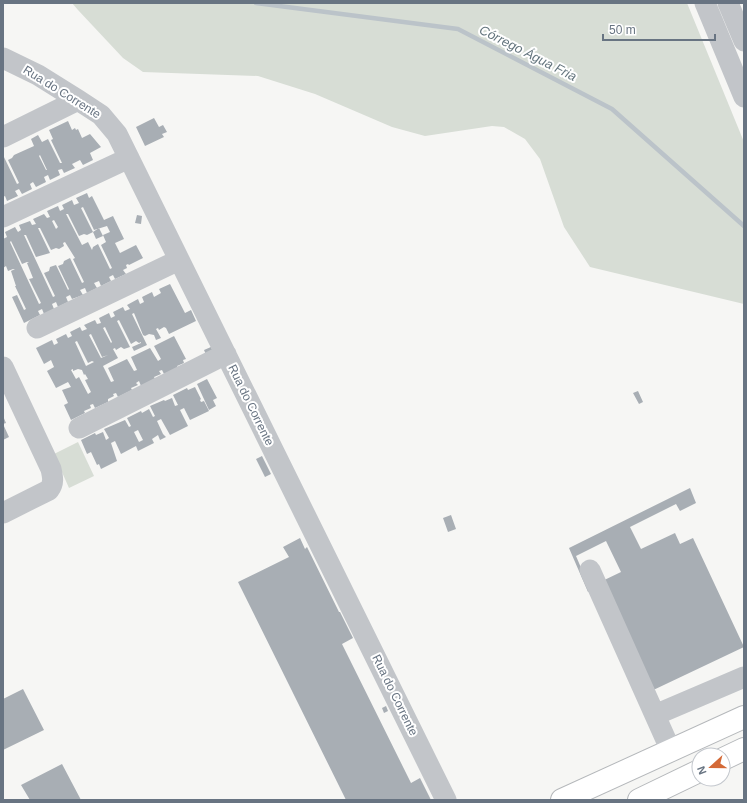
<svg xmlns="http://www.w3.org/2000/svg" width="747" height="803" font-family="Helvetica,sans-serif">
	<rect width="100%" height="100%" fill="#f6f6f4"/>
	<path fill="#d7ddd5" d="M 72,3 L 687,3 L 744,142 L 744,304 L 590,267 L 564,227 L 540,159 L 525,139 L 504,127 L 492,126 L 425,136 L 392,127 L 315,94 L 258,76 L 143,72 L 123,58 L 78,10 Z
		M 78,442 L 94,476 L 69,488 L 54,454 Z"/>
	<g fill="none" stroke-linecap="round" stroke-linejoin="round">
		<path stroke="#bbc3c9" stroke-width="4.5" d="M 256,3 L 458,29 L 612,109 L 744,226"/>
	</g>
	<path fill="#a8aeb4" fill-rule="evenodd" d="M 154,118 L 159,127 L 163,125 L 167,132 L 162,134 L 164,137 L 145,146 L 136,127 Z
		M 68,121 L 72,130 L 75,128 L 76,130 L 78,129 L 82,138 L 90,134 L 101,147 L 90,153 L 93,160 L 83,165 L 80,160 L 72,164 L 75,168 L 64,173 L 62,169 L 58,170 L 60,175 L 50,180 L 48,175 L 44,177 L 46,182 L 36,187 L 33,182 L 30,184 L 32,189 L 22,194 L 19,189 L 15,191 L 18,196 L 7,201 L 5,196 L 3,197 L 3,191 L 4,190 L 3,187 L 3,155 L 17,184 L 19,183 L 8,160 L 12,158 L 14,155 L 34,146 L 31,139 L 38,135 L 42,142 L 48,139 L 60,163 L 62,163 L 51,140 L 53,139 L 49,130 ZM 40,155 L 47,170 L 46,170 L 39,156 Z
		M 87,193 L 89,198 L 92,196 L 104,220 L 113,216 L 124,239 L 115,243 L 120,253 L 136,245 L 143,258 L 129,265 L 128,264 L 126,265 L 127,268 L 123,270 L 126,274 L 115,279 L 113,275 L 109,277 L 111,281 L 101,286 L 99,281 L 94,283 L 97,288 L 87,293 L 85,288 L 80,290 L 83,295 L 72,299 L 70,295 L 66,297 L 68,302 L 58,307 L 56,302 L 52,304 L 54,309 L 44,314 L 42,309 L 38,311 L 40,315 L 24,323 L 12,297 L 17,295 L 24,310 L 26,309 L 15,286 L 16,286 L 11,271 L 15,269 L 13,269 L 8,271 L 6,266 L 3,268 L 3,239 L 7,237 L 5,232 L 15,227 L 18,232 L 21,230 L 19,225 L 30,221 L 32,225 L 36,224 L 33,219 L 44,214 L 47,218 L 50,217 L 47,211 L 58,206 L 60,211 L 64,209 L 62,205 L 72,200 L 74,205 L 79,203 L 76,198 ZM 83,207 L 94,230 L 107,226 L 110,232 L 103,235 L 106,242 L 101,245 L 112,268 L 110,269 L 98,244 L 93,247 L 92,250 L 88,242 L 82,245 L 66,214 L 68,214 L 79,236 L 84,234 L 87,235 L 93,232 L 96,239 L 103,236 L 99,228 L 93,232 L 81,208 ZM 54,220 L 58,227 L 56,229 L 52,221 ZM 38,228 L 40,228 L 51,250 L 56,248 L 59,249 L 64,246 L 63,243 L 65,242 L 75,258 L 73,259 L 84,282 L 82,283 L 70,258 L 64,261 L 63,264 L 58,266 L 69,289 L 68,290 L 56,265 L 50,267 L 49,271 L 44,273 L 55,296 L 53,297 L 24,235 L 26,235 L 36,257 L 50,253 ZM 11,241 L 22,264 L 27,262 L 29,263 L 27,263 L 33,278 L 29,279 L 41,303 L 39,304 L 10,242 Z
		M 137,215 L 142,216 L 141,224 L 135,223 Z
		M 170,284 L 185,313 L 191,310 L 196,321 L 169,334 L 166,328 L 164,327 L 159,330 L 158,328 L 156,329 L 161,338 L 156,340 L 154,335 L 149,334 L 145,336 L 143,335 L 134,313 L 132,314 L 147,345 L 134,351 L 132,347 L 141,343 L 141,342 L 139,343 L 136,341 L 131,344 L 119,320 L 117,321 L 130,347 L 124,349 L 121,347 L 116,350 L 115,348 L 113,349 L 118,358 L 103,366 L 111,382 L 114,381 L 108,368 L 127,359 L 134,371 L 137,370 L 131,357 L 150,348 L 158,361 L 161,359 L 154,346 L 174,336 L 186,359 L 183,360 L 184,363 L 177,366 L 178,368 L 164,374 L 162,370 L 159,371 L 161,374 L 154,377 L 155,379 L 141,386 L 139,381 L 136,383 L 138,385 L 131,388 L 132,390 L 118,397 L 116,393 L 113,394 L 114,396 L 108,399 L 108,402 L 95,408 L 93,404 L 90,405 L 91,408 L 84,411 L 85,413 L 71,420 L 64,405 L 68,403 L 62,390 L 71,387 L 68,382 L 56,388 L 47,371 L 54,367 L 51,360 L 44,364 L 36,348 L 52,340 L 54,345 L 58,343 L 56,339 L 66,334 L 68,338 L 72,336 L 70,332 L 80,327 L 82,331 L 87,329 L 84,325 L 95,320 L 97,324 L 101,323 L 99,318 L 109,313 L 111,318 L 115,316 L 113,312 L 123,307 L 125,311 L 130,309 L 127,305 L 138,299 L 140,304 L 144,302 L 142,297 L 152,292 L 154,297 L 161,293 L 159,289 ZM 105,327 L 112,342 L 111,343 L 103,328 ZM 91,334 L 102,357 L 108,355 L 101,358 L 89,335 ZM 77,341 L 88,363 L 92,361 L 94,362 L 86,366 L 75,342 ZM 73,369 L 73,371 L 78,369 L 82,370 L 84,375 L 85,374 L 88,379 L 85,380 L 91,392 L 88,394 L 79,377 L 76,379 L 71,370 Z
		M 211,347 L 214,354 L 207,357 L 204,350 Z
		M 207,379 L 217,398 L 213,400 L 216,406 L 209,410 L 197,384 Z
		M 195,387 L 201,399 L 200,400 L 201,402 L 204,401 L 209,411 L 190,420 L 184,408 L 180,410 L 188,426 L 170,435 L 161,419 L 157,421 L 163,434 L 166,437 L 160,440 L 158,435 L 152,439 L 154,443 L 138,451 L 136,446 L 121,454 L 115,441 L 111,443 L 117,461 L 101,469 L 99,464 L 97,465 L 91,452 L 87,454 L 81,440 L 95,433 L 96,435 L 103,432 L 106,440 L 109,438 L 104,429 L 125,420 L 129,427 L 131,426 L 127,418 L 141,411 L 142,413 L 149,409 L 153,417 L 155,416 L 150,406 L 164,400 L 165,401 L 172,398 L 175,406 L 178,405 L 173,395 L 187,388 L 188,390 ZM 138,430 L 143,440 L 139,442 L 134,432 Z
		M 638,391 L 643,402 L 639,404 L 633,393 Z
		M 3,416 L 6,423 L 3,424 L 9,437 L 3,440 Z
		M 262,456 L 271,474 L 265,477 L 256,459 Z
		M 690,488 L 696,503 L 680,511 L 676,504 L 630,527 L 641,549 L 675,533 L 680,544 L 693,538 L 744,647 L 647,693 L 596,584 L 621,572 L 606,541 L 576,556 L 591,591 L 588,592 L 569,548 Z
		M 451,515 L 456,529 L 448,532 L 443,518 Z
		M 300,538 L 305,549 L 307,547 L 339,612 L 340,612 L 353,638 L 342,644 L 411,783 L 420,778 L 431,800 L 346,800 L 238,582 L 289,557 L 283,547 Z
		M 23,689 L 44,730 L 3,750 L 3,699 Z
		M 386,706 L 388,711 L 384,713 L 382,708 Z
		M 62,764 L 81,800 L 30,800 L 21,785 Z"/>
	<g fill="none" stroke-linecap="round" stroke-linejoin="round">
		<g stroke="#b5b8bb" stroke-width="24">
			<path id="highway" d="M 723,759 L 744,749
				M 562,800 L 744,717
				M 639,800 L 699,771"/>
		</g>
		<path stroke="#c2c5c9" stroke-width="21" d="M 705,3 L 744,97
			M 728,3 L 744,41
			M 3,58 L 38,75 L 78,100 L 101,115 L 117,134 L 446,800
			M 3,137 L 78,100
			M 3,217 L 129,158
			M 37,328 L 179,260
			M 3,367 L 51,469 C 53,478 54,483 49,490 L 3,513
			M 79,428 L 226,354
			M 590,570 L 671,751
			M 655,715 L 744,677"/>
		<use href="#highway" stroke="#fff" stroke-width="22"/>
	</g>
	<g text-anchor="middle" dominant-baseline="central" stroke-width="4" stroke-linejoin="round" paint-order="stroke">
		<g font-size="12" fill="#687482" stroke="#fff">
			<text transform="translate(62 92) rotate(32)">Rua do Corrente</text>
			<text transform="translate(251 405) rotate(64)">Rua do Corrente</text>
			<text transform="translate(395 695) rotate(64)">Rua do Corrente</text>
		</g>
		<g font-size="13" font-style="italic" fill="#64757e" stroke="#fff">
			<text transform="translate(528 53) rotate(27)">Córrego Água Fria</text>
		</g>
	</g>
	<rect width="747" height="803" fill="none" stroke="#687482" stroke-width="8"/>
	<g transform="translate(711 767) rotate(249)"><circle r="19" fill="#ffffff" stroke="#c3c7cd"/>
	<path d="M0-3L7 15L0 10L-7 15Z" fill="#d46936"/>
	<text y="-6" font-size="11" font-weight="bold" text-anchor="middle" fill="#687482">N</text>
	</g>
	<path d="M603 34v6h112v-6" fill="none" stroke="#687482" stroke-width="2"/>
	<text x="609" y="34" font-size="12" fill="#687482" stroke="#ffffff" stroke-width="3" paint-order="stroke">50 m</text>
</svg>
